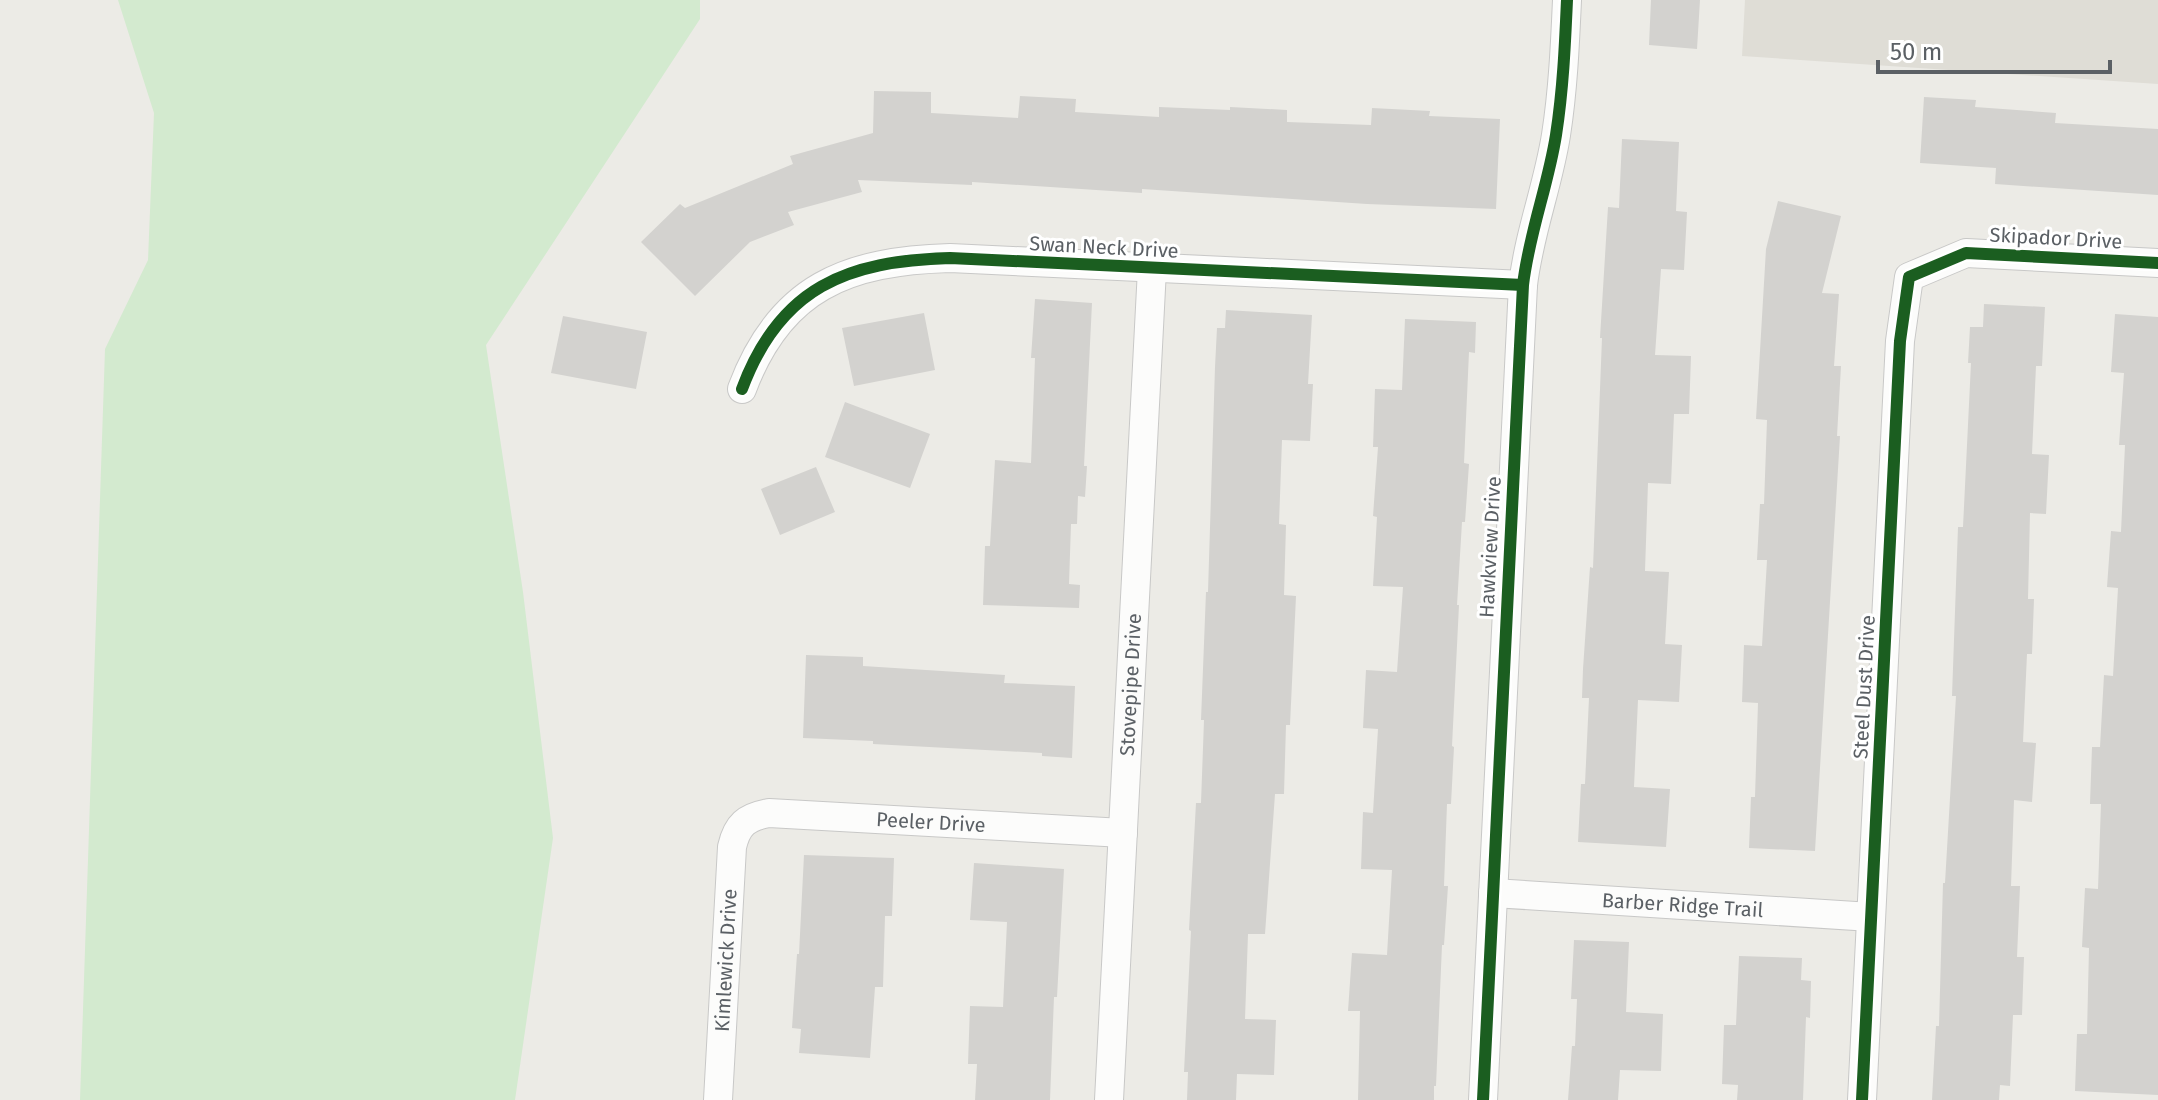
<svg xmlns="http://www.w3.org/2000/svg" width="2158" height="1100" font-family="'Fira Sans',sans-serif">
	<rect width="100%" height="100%" fill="#ecebe6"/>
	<path fill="#dfddd6" d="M 1745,0 L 2158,0 L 2158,84 L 1742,56 Z"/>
	<path fill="#d3eacf" d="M 118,0 L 700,0 L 700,19 L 486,345 L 523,592 L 553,838 L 515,1100 L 80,1100 L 105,349 L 148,260 L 154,113 Z"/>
	<path fill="#d3d2cf" d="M 1651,0 L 1700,0 L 1697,49 L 1649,45 Z
		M 874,91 L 931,92 L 931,113 L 1018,118 L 1020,96 L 1076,99 L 1075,112 L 1159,117 L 1159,107 L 1230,110 L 1230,107 L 1287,110 L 1287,122 L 1371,125 L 1372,108 L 1430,111 L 1429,116 L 1500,119 L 1496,209 L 1367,204 L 1142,189 L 1142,193 L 972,182 L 972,185 L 858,180 L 862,192 L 788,212 L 794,225 L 750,242 L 695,296 L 641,242 L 680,204 L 685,208 L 793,164 L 790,156 L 873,133 Z
		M 1924,97 L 1976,100 L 1975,107 L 2056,113 L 2055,123 L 2158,129 L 2158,195 L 1995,184 L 1996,168 L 1920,163 Z
		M 1622,139 L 1679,142 L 1676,211 L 1687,212 L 1684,270 L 1661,269 L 1655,355 L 1691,356 L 1689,414 L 1674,414 L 1671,484 L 1648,483 L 1645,571 L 1669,572 L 1665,644 L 1682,645 L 1679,702 L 1638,700 L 1634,787 L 1670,789 L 1666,847 L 1578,842 L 1581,784 L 1585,784 L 1589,698 L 1582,698 L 1583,669 L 1590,567 L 1593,568 L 1602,338 L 1600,338 L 1608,207 L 1619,208 Z
		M 1778,201 L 1841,216 L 1822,293 L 1839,294 L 1834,366 L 1841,366 L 1837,436 L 1840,436 L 1838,469 L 1815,851 L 1749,848 L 1751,797 L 1755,797 L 1758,703 L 1742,702 L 1744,645 L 1762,646 L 1767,560 L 1757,560 L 1760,504 L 1764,504 L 1767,420 L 1756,419 L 1766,249 Z
		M 1035,299 L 1092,303 L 1084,466 L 1087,466 L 1085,497 L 1078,496 L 1077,524 L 1071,524 L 1069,584 L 1080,585 L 1079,608 L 983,605 L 985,546 L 990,546 L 995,460 L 1031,463 L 1035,358 L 1031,358 Z
		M 1984,304 L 2045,307 L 2042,366 L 2036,366 L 2032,454 L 2049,455 L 2046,514 L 2030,513 L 2028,599 L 2034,599 L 2032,654 L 2027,654 L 2023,742 L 2036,743 L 2032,802 L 2014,800 L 2011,886 L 2020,886 L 2017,957 L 2024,957 L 2022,1015 L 2013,1015 L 2010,1086 L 2000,1085 L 1999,1100 L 1932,1100 L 1936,1026 L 1939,1026 L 1943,883 L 1945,883 L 1956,696 L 1952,696 L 1958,527 L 1963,527 L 1971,363 L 1968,363 L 1970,327 L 1983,327 Z
		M 1226,310 L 1312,315 L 1308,384 L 1313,384 L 1310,441 L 1282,440 L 1279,524 L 1286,525 L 1284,595 L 1296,596 L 1290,725 L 1286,725 L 1284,794 L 1275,794 L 1265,934 L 1248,934 L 1245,1019 L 1276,1020 L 1274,1075 L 1237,1074 L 1236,1100 L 1187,1100 L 1188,1072 L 1184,1072 L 1191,931 L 1189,930 L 1196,803 L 1201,803 L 1204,720 L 1201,720 L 1206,592 L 1208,592 L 1215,367 L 1217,328 L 1225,328 Z
		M 924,313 L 935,370 L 854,386 L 842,328 Z
		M 2115,314 L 2158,317 L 2158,1095 L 2075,1091 L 2077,1034 L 2087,1034 L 2089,948 L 2082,947 L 2085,888 L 2098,889 L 2101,804 L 2090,804 L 2092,747 L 2100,747 L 2104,675 L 2113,676 L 2118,588 L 2107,587 L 2111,531 L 2121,532 L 2125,445 L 2119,445 L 2124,373 L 2111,372 Z
		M 563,316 L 647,332 L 636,389 L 551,373 Z
		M 1405,319 L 1476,322 L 1475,353 L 1469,352 L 1464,463 L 1469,464 L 1465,522 L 1462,522 L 1457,605 L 1459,605 L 1452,746 L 1454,747 L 1451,804 L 1447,804 L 1444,886 L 1448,886 L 1444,945 L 1442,945 L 1436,1086 L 1434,1086 L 1434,1100 L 1358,1100 L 1360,1011 L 1348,1011 L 1352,953 L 1387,955 L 1392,870 L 1361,869 L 1363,812 L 1373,813 L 1378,729 L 1363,728 L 1366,670 L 1397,672 L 1403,587 L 1373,586 L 1377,517 L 1373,516 L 1378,447 L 1373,447 L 1375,389 L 1402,390 Z
		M 845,402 L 930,434 L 910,488 L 825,457 Z
		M 816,467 L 835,512 L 780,535 L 761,489 Z
		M 806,655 L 863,657 L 863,666 L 1005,675 L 1004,683 L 1075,686 L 1072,758 L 1042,756 L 1042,753 L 873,744 L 873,741 L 803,738 Z
		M 804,855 L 894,858 L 892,916 L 885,916 L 883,987 L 875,987 L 870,1058 L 799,1053 L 801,1029 L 792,1028 L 797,954 L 799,954 Z
		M 974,863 L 1064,869 L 1057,997 L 1054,997 L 1050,1100 L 975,1100 L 977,1064 L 968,1064 L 970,1006 L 1003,1007 L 1007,922 L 970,920 Z
		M 1574,940 L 1629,942 L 1626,1012 L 1663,1014 L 1661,1071 L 1620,1070 L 1618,1100 L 1568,1100 L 1572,1046 L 1575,1046 L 1577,999 L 1571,999 Z
		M 1739,956 L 1802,958 L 1801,980 L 1811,981 L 1810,1018 L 1806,1017 L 1803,1100 L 1737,1100 L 1738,1085 L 1722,1084 L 1724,1025 L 1736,1025 Z"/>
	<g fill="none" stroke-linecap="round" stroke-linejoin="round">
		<g stroke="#c8c8c7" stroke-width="30">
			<g id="minor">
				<path d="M 742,389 C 780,287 847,261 950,258 L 1523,285"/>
				<path id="s1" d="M 1493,893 L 1871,917"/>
				<path id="s2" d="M 718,1100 L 732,847 C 737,825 746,817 769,813 L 1123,833"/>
				<path id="s3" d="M 1109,1100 L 1152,269"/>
				<path d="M 1483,1100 L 1523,285 C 1529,233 1548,186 1556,135 C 1563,90 1565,45 1567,0"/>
				<path d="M 1862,1100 L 1900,341 L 1909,277 L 1966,253 L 2158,263"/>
			</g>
		</g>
		<use href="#minor" stroke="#fcfcfb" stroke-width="28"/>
		<g stroke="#fff" stroke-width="17">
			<path id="cycleway" d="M 742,389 C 780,287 847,261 950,258 L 1523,285
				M 1483,1100 L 1523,285 C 1529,233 1548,186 1556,135 C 1563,90 1565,45 1567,0
				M 1862,1100 L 1900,341 L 1909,277 L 1966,253 L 2158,263"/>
		</g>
		<use href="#cycleway" stroke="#1b5e20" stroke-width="12"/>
	</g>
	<g text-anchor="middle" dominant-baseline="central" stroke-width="6" stroke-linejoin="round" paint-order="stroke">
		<g font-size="20" fill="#5b6065" stroke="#fff">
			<text transform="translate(2056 238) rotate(3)">Skipador Drive</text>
			<text transform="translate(1104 247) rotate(3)">Swan Neck Drive</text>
			<text transform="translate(1490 547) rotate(-87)">Hawkview Drive</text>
			<text stroke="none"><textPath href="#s3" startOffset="416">Stovepipe Drive</textPath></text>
			<text transform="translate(1864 687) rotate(-87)">Steel Dust Drive</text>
			<text stroke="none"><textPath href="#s2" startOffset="470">Peeler Drive</textPath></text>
			<text stroke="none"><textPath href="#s1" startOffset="190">Barber Ridge Trail</textPath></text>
			<text stroke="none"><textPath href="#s2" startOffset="140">Kimlewick Drive</textPath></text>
		</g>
	</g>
	<path d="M1878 60v12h232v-12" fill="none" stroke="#5b6065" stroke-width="4"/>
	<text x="1890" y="60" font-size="24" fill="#5b6065" stroke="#ffffff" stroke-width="6" paint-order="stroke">50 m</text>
</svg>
